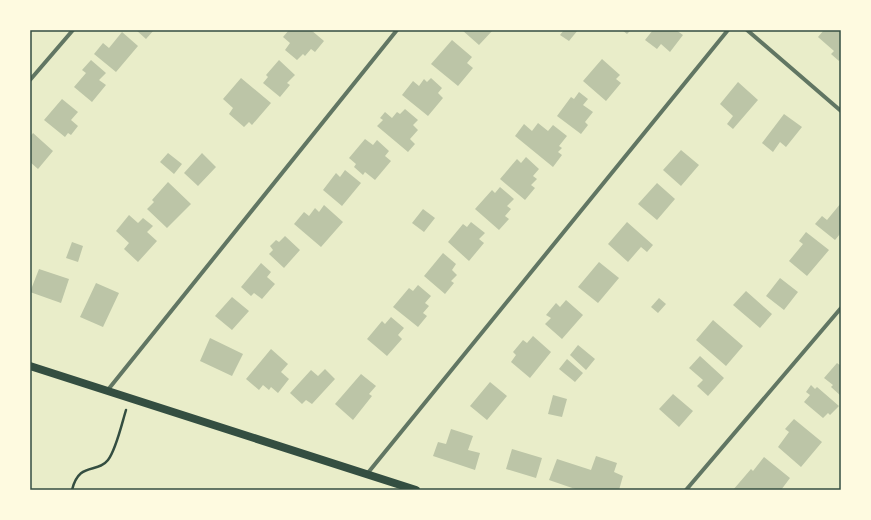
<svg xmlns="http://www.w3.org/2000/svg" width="871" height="520" font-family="'PT Sans',sans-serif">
	<rect width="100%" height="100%" fill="#e9edc9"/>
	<path fill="#bcc5a7" d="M 136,30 L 154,30 L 146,39 Z
		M 289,30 L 311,30 L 324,41 L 315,52 L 311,49 L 305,56 L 303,54 L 297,60 L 285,50 L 290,43 L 283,37 Z
		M 462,30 L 493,30 L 479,45 Z
		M 564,30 L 578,30 L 569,41 L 560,35 Z
		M 622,30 L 631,30 L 627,34 Z
		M 653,30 L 676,30 L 683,35 L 670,52 L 661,44 L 657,49 L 645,40 Z
		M 824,30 L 841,30 L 841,58 L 839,61 L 831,54 L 834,51 L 818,37 Z
		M 122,32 L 138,46 L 116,72 L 94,54 L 103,43 L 109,48 Z
		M 452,40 L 472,57 L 467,63 L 473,68 L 458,86 L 431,64 Z
		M 602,59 L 620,75 L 616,79 L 621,83 L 606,101 L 583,81 Z
		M 91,60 L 106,73 L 99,80 L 106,85 L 92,102 L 74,87 L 86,73 L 82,70 Z
		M 279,60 L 295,75 L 287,83 L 290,85 L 280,97 L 263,83 L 268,77 L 266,75 Z
		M 241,78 L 271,103 L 252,125 L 249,122 L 244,127 L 229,114 L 233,108 L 223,99 Z
		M 431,78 L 442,88 L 438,93 L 443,98 L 428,116 L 402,95 L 413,81 L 419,86 L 424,79 L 427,82 Z
		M 738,82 L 758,100 L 733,129 L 727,124 L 733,116 L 720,104 Z
		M 579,92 L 588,99 L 583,105 L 593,112 L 585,122 L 588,125 L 581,134 L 557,116 L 571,97 L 574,99 Z
		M 62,99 L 78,112 L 71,120 L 78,126 L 71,135 L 68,133 L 65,137 L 44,120 Z
		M 405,109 L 418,120 L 413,125 L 418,130 L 410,139 L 415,144 L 408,152 L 377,126 L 383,120 L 380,118 L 385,112 L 392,118 L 397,112 L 400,114 Z
		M 784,114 L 802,127 L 786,147 L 780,142 L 773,152 L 762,143 Z
		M 538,123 L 548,131 L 553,125 L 567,136 L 559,146 L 562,148 L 558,152 L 562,155 L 553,167 L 515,136 L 524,124 L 532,131 Z
		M 33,133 L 53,151 L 38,169 L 30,162 L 30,137 Z
		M 365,139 L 373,145 L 377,140 L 389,151 L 385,156 L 391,161 L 375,180 L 365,172 L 363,175 L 354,167 L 356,164 L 349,158 Z
		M 681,150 L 699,165 L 681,186 L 663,170 Z
		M 168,153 L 182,164 L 174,174 L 160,162 Z
		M 202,153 L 216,167 L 198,186 L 184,173 Z
		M 526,157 L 539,169 L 533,176 L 537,179 L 531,185 L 535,188 L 525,200 L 500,179 L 517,159 L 521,163 Z
		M 345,170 L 361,183 L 342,206 L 323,190 L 336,173 L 340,177 Z
		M 168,182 L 191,204 L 167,228 L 147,209 L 154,202 L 152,200 Z
		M 657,183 L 675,199 L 657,220 L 638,204 Z
		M 500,187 L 514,199 L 507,206 L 511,209 L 505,216 L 509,219 L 499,230 L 475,209 L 492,190 L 495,193 Z
		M 841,203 L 841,234 L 840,234 L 835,240 L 815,224 L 822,216 L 827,220 Z
		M 324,205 L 343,222 L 321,247 L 294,224 L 304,212 L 309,216 L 315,208 L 319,212 Z
		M 423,209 L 435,218 L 424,232 L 412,223 Z
		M 129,215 L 138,223 L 143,218 L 153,226 L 147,232 L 157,241 L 138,262 L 124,249 L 129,243 L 116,231 Z
		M 471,222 L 485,233 L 479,239 L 484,243 L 469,261 L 448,242 L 463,224 L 467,227 Z
		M 627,222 L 653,245 L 647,252 L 641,247 L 628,262 L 608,244 Z
		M 806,232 L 829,250 L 807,276 L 789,261 L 803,244 L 799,241 Z
		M 285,236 L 300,250 L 284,268 L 269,254 L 273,250 L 270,246 L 276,240 L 279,242 Z
		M 72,242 L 83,246 L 78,262 L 66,258 Z
		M 443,253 L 456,264 L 452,270 L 457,275 L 451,281 L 454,283 L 445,294 L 424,276 Z
		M 599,262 L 619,278 L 598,303 L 578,287 Z
		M 261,263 L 271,272 L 267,277 L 275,284 L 262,299 L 254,293 L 251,296 L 241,287 Z
		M 39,269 L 69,279 L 61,303 L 30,292 Z
		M 780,278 L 798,292 L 784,310 L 766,296 Z
		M 96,283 L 119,293 L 103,327 L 80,317 Z
		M 418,285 L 431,296 L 425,303 L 429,306 L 423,313 L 427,316 L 418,327 L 393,307 L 409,288 L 413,291 Z
		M 746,291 L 772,314 L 760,328 L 733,305 Z
		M 232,297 L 249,311 L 232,330 L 215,316 Z
		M 659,298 L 666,304 L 658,313 L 651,307 Z
		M 566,300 L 583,315 L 562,339 L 545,324 L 551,318 L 546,315 L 556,303 L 560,307 Z
		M 391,317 L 404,328 L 398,335 L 402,339 L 387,356 L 367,339 L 382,321 L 385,324 Z
		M 713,320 L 743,346 L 726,366 L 696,340 Z
		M 533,336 L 551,352 L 530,378 L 511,362 L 516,355 L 513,352 L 523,340 L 527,343 Z
		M 210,338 L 243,354 L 232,376 L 200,361 Z
		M 578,345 L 595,359 L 586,370 L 570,355 Z
		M 271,349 L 288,364 L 281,372 L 289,379 L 278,393 L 271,387 L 269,390 L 263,385 L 259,390 L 246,379 Z
		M 700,356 L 724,378 L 708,396 L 697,386 L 703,380 L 689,368 Z
		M 567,359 L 583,373 L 575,382 L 559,369 Z
		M 837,363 L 841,366 L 841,396 L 831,387 L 833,385 L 824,378 Z
		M 325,369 L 335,379 L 312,404 L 306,400 L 302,404 L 290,393 L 311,370 L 318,376 Z
		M 361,374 L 376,386 L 369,394 L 372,396 L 353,420 L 335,404 Z
		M 490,382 L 507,396 L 487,420 L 470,406 Z
		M 811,385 L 815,389 L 817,387 L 839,406 L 830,415 L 828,413 L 823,418 L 804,402 L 810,395 L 806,392 Z
		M 673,394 L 693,411 L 679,427 L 659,409 Z
		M 553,395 L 567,399 L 562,417 L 548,414 Z
		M 794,419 L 822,442 L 801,467 L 778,447 L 789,432 L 785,429 Z
		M 451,429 L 473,436 L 468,450 L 480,453 L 475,470 L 433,456 L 438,442 L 446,444 Z
		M 512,449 L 542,458 L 536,478 L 506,469 Z
		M 596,456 L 617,463 L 614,472 L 623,476 L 619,490 L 578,490 L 549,480 L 557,459 L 591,470 Z
		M 764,457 L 790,478 L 781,490 L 733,490 L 751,469 L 753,471 Z"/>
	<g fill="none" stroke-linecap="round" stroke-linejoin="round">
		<path stroke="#344e41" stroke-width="2.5" d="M 72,490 C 79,461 97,474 108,460 C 116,450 122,423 126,410"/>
		<path stroke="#617663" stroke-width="4" d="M 747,30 L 841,111
			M 30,80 L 73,30
			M 107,391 L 397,30
			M 367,474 L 728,30
			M 686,490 L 841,308"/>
		<path stroke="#344e41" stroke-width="8" d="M 30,366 L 416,490"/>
	</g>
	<rect width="871" height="520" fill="none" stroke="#fefae0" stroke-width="62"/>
	<rect x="31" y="31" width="809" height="458" fill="none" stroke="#344e41" stroke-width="1.5"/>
</svg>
